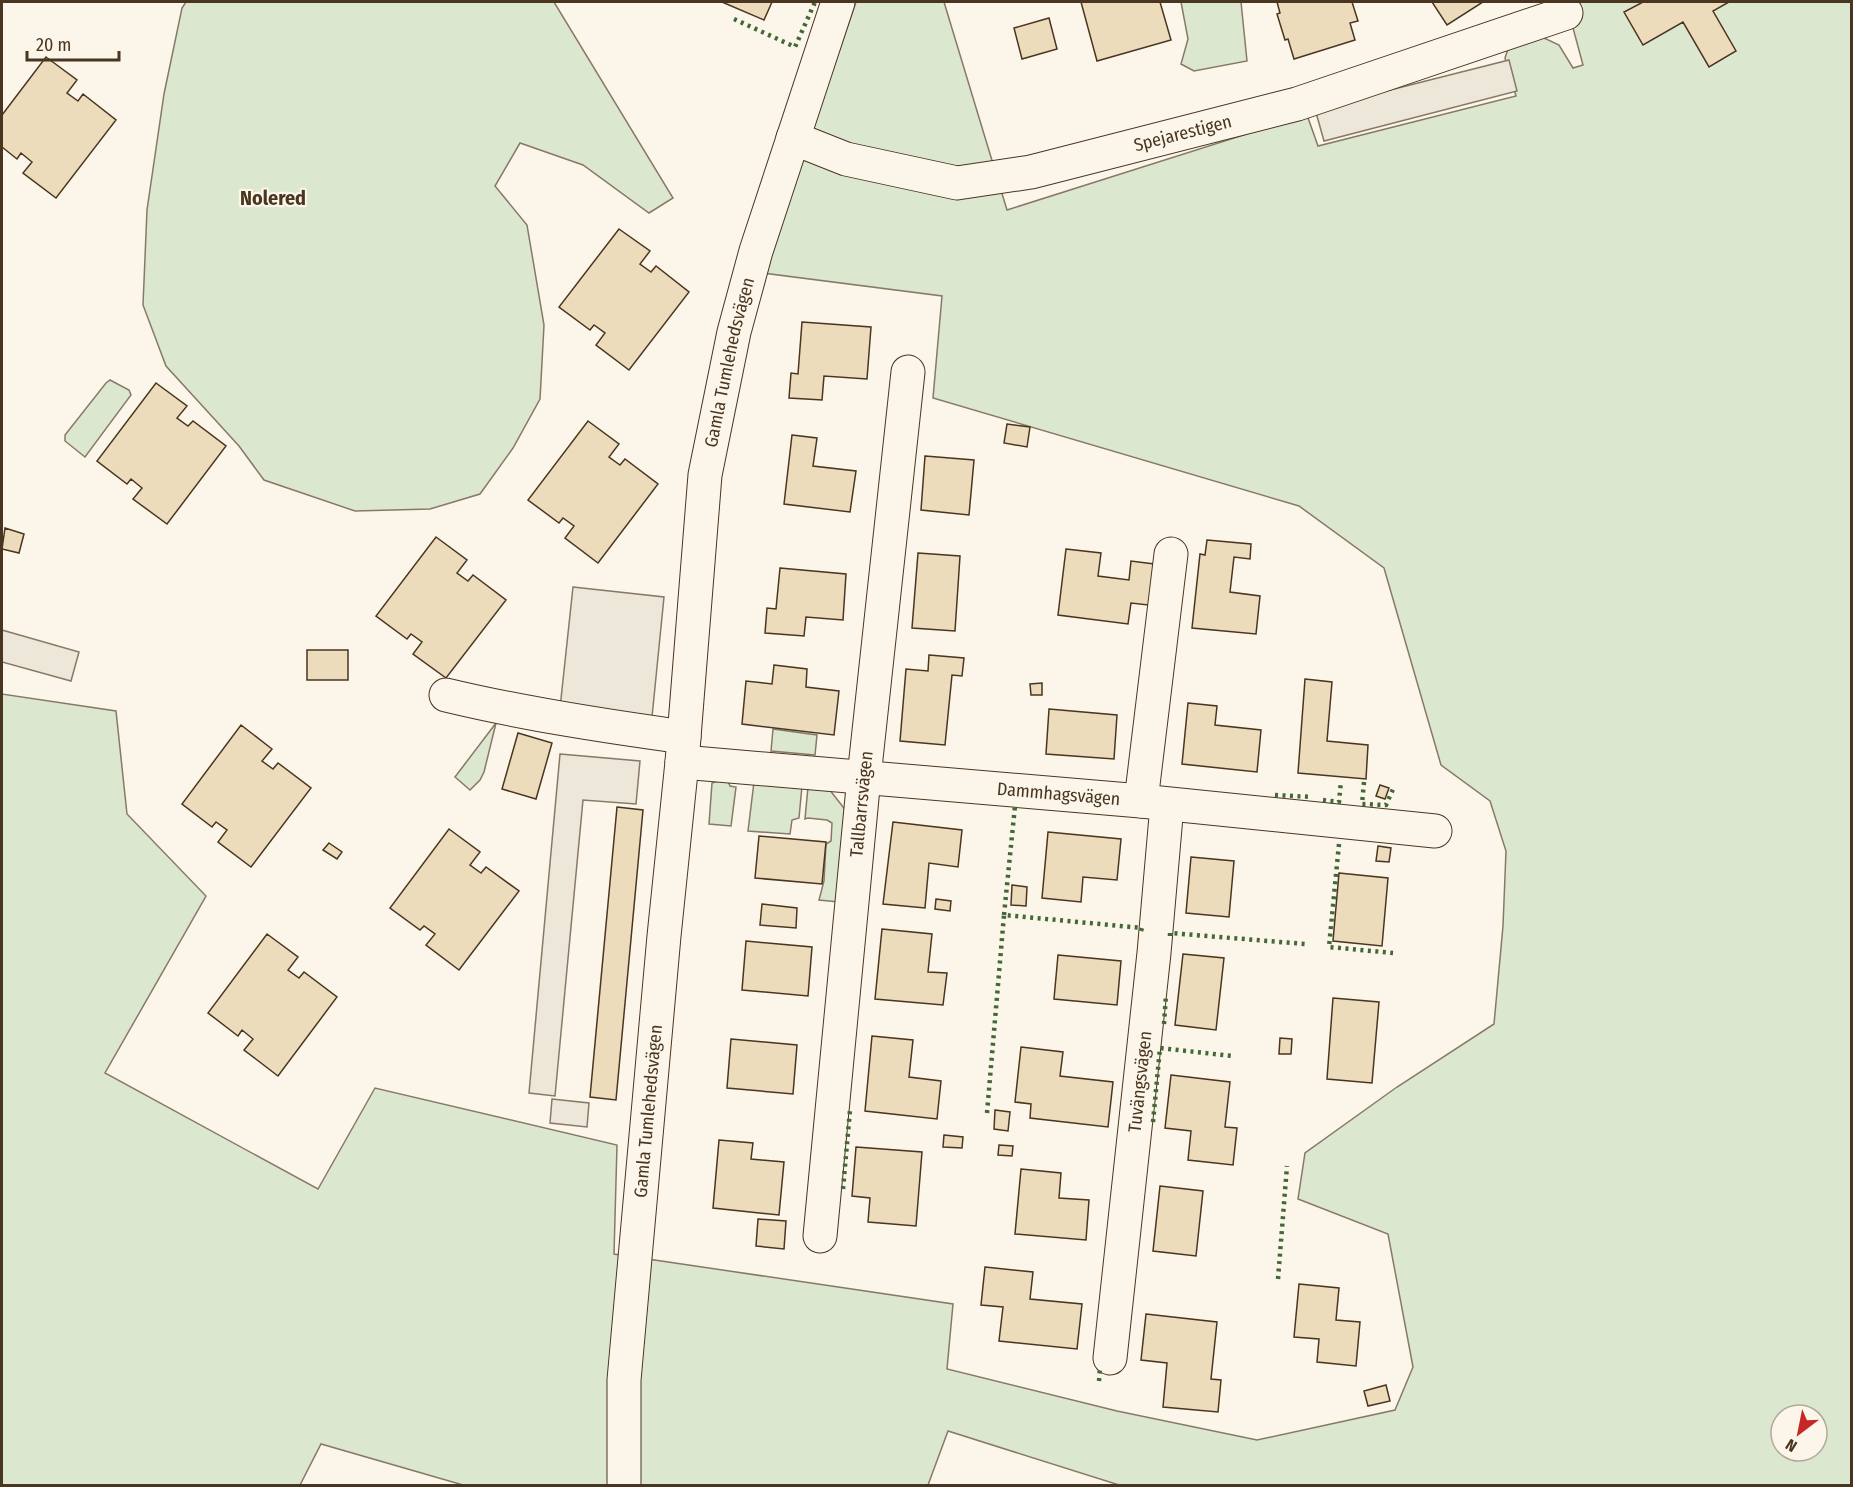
<svg xmlns="http://www.w3.org/2000/svg" width="1853" height="1487" font-family="'Fira Sans Condensed',sans-serif">
	<rect width="100%" height="100%" fill="#fbf6e9"/>
	<path fill="#dce7d0" stroke="#887966" stroke-width="1.5" fill-rule="evenodd" d="M 186,2 L 554,2 L 673,198 L 649,213 L 583,165 L 520,143 L 495,186 L 527,225 L 544,325 L 540,399 L 513,448 L 480,494 L 430,509 L 355,511 L 264,480 L 239,446 L 166,366 L 143,305 L 147,210 L 164,94 L 182,8 Z
		M 856,2 L 944,2 L 1007,210 L 1307,115 L 1318,146 L 1516,96 L 1505,58 L 1509,46 L 1540,36 L 1559,45 L 1573,68 L 1583,65 L 1566,2 L 1851,2 L 1851,1485 L 1119,1485 L 948,1431 L 928,1485 L 463,1485 L 321,1444 L 300,1485 L 2,1486 L 2,694 L 116,711 L 127,814 L 206,896 L 105,1073 L 318,1189 L 375,1088 L 617,1145 L 614,1254 L 953,1304 L 947,1369 L 1117,1411 L 1257,1440 L 1395,1410 L 1413,1367 L 1388,1234 L 1298,1199 L 1305,1153 L 1397,1087 L 1494,1024 L 1503,926 L 1506,851 L 1490,801 L 1441,765 L 1384,568 L 1299,506 L 933,398 L 942,296 L 763,273 ZM 1781,1415 L 1817,1415 L 1817,1451 L 1781,1451 Z
		M 1181,2 L 1241,2 L 1247,61 L 1194,71 L 1181,64 L 1188,39 Z
		M 110,380 L 129,390 L 131,395 L 85,457 L 65,441 L 65,435 L 106,383 Z
		M 496,723 L 484,772 L 480,780 L 470,790 L 455,777 Z
		M 773,729 L 817,735 L 815,755 L 771,751 Z
		M 724,779 L 728,781 L 730,786 L 736,787 L 731,826 L 709,824 L 712,783 Z
		M 754,782 L 802,786 L 799,818 L 792,820 L 790,834 L 748,831 Z
		M 808,787 L 829,789 L 847,812 L 839,902 L 819,900 L 824,881 L 826,844 L 831,841 L 832,823 L 827,820 L 808,818 L 805,819 Z"/>
	<path fill="#ede7d9" stroke="#887966" stroke-width="1.5" d="M 1509,60 L 1517,91 L 1324,141 L 1315,109 Z
		M 573,587 L 664,597 L 652,717 L 560,708 Z
		M 2,630 L 79,652 L 71,681 L 2,662 Z
		M 560,754 L 640,761 L 636,804 L 583,800 L 555,1096 L 529,1093 Z
		M 552,1099 L 589,1103 L 587,1127 L 550,1123 Z"/>
	<path fill="#ecdcbc" stroke="#4a3520" stroke-width="1.5" d="M 722,2 L 772,2 L 764,20 Z
		M 1081,2 L 1160,2 L 1171,40 L 1097,61 Z
		M 1277,2 L 1352,2 L 1358,21 L 1350,23 L 1355,40 L 1294,59 L 1288,39 L 1285,40 L 1277,14 L 1280,13 Z
		M 1432,2 L 1483,2 L 1447,25 Z
		M 1643,2 L 1729,2 L 1713,11 L 1736,51 L 1709,67 L 1683,22 L 1643,45 L 1624,12 Z
		M 1049,18 L 1057,49 L 1022,59 L 1014,28 Z
		M 46,57 L 77,80 L 67,93 L 78,101 L 83,94 L 116,120 L 56,198 L 23,173 L 32,162 L 21,153 L 17,159 L 2,147 L 2,115 Z
		M 619,229 L 650,251 L 640,264 L 651,272 L 656,266 L 689,292 L 629,370 L 596,345 L 605,333 L 594,325 L 590,330 L 559,307 Z
		M 802,322 L 871,327 L 867,379 L 824,376 L 822,400 L 789,398 L 791,373 L 798,374 Z
		M 156,383 L 187,406 L 177,418 L 188,426 L 193,421 L 226,446 L 167,524 L 133,499 L 142,488 L 131,479 L 127,484 L 97,461 Z
		M 588,421 L 619,444 L 609,457 L 620,465 L 625,459 L 658,484 L 598,563 L 565,538 L 574,526 L 563,518 L 559,523 L 528,500 Z
		M 1007,424 L 1030,427 L 1027,447 L 1004,443 Z
		M 792,435 L 817,438 L 813,466 L 856,471 L 850,512 L 784,504 Z
		M 925,456 L 974,460 L 969,515 L 921,510 Z
		M 5,528 L 24,534 L 19,553 L 2,549 Z
		M 436,537 L 467,560 L 457,573 L 468,581 L 473,575 L 506,600 L 446,678 L 413,654 L 422,642 L 411,634 L 407,639 L 376,616 Z
		M 1207,540 L 1251,544 L 1250,559 L 1234,557 L 1230,592 L 1260,596 L 1256,634 L 1192,628 L 1200,554 L 1205,555 Z
		M 1066,549 L 1101,553 L 1098,576 L 1129,580 L 1131,561 L 1162,565 L 1157,606 L 1131,603 L 1128,624 L 1058,615 Z
		M 918,553 L 960,556 L 955,631 L 912,628 Z
		M 780,568 L 846,574 L 843,620 L 806,617 L 804,636 L 765,633 L 767,608 L 776,609 Z
		M 307,650 L 348,650 L 348,680 L 307,680 Z
		M 929,655 L 964,658 L 962,676 L 952,675 L 945,745 L 900,741 L 906,669 L 928,671 Z
		M 774,665 L 807,669 L 806,687 L 839,691 L 834,735 L 742,724 L 746,681 L 772,684 Z
		M 1305,679 L 1332,682 L 1327,741 L 1368,745 L 1366,779 L 1298,773 Z
		M 1042,683 L 1042,695 L 1031,695 L 1030,684 Z
		M 1188,703 L 1217,706 L 1215,725 L 1261,730 L 1257,772 L 1182,764 Z
		M 1049,709 L 1117,715 L 1114,759 L 1046,754 Z
		M 241,725 L 272,749 L 262,761 L 273,769 L 278,763 L 311,788 L 251,867 L 218,842 L 227,830 L 216,822 L 212,827 L 182,804 Z
		M 518,733 L 552,743 L 536,799 L 502,789 Z
		M 1380,785 L 1389,788 L 1385,799 L 1376,796 Z
		M 617,807 L 643,810 L 616,1100 L 590,1097 Z
		M 893,822 L 962,830 L 958,867 L 929,863 L 925,908 L 883,904 Z
		M 449,829 L 480,852 L 470,865 L 481,873 L 486,867 L 519,891 L 459,970 L 426,945 L 435,934 L 424,926 L 420,930 L 390,908 Z
		M 1048,832 L 1121,839 L 1117,880 L 1083,877 L 1081,902 L 1042,898 Z
		M 759,836 L 826,842 L 822,884 L 755,878 Z
		M 329,843 L 342,852 L 337,859 L 323,850 Z
		M 1378,846 L 1391,848 L 1389,862 L 1376,861 Z
		M 1191,857 L 1234,861 L 1229,917 L 1186,913 Z
		M 1339,873 L 1388,878 L 1382,946 L 1333,941 Z
		M 1012,885 L 1027,887 L 1026,906 L 1011,905 Z
		M 936,899 L 951,901 L 950,911 L 935,909 Z
		M 762,904 L 797,908 L 796,928 L 760,925 Z
		M 882,929 L 932,934 L 928,972 L 947,973 L 943,1005 L 875,999 Z
		M 267,934 L 298,957 L 288,970 L 299,978 L 304,972 L 337,997 L 278,1076 L 244,1050 L 253,1039 L 242,1030 L 238,1036 L 208,1013 Z
		M 746,941 L 812,947 L 808,996 L 742,990 Z
		M 1183,954 L 1224,958 L 1216,1030 L 1175,1025 Z
		M 1058,955 L 1121,961 L 1117,1005 L 1054,999 Z
		M 1333,998 L 1379,1002 L 1372,1083 L 1327,1079 Z
		M 872,1036 L 913,1040 L 909,1077 L 941,1081 L 937,1119 L 865,1111 Z
		M 1280,1038 L 1292,1039 L 1291,1054 L 1279,1054 Z
		M 731,1039 L 797,1045 L 793,1094 L 727,1088 Z
		M 1021,1047 L 1063,1052 L 1060,1076 L 1113,1082 L 1108,1127 L 1030,1118 L 1031,1104 L 1015,1102 Z
		M 1171,1075 L 1230,1082 L 1225,1127 L 1237,1128 L 1233,1165 L 1188,1160 L 1191,1131 L 1165,1128 Z
		M 995,1110 L 1010,1112 L 1008,1131 L 994,1129 Z
		M 944,1135 L 963,1137 L 962,1148 L 943,1147 Z
		M 719,1140 L 753,1143 L 751,1159 L 784,1162 L 779,1215 L 713,1208 Z
		M 999,1145 L 1013,1146 L 1012,1156 L 998,1155 Z
		M 856,1147 L 922,1152 L 916,1226 L 868,1222 L 870,1198 L 852,1196 Z
		M 1021,1169 L 1061,1173 L 1059,1198 L 1089,1200 L 1086,1240 L 1015,1234 Z
		M 1160,1186 L 1203,1191 L 1196,1256 L 1153,1251 Z
		M 758,1219 L 786,1221 L 784,1249 L 756,1246 Z
		M 985,1267 L 1033,1272 L 1030,1299 L 1082,1304 L 1077,1349 L 999,1341 L 1003,1307 L 981,1305 Z
		M 1299,1284 L 1339,1288 L 1336,1320 L 1360,1322 L 1356,1366 L 1317,1362 L 1319,1339 L 1294,1337 Z
		M 1146,1314 L 1217,1322 L 1211,1379 L 1221,1380 L 1218,1412 L 1163,1407 L 1167,1363 L 1141,1360 Z
		M 1386,1385 L 1390,1401 L 1368,1406 L 1364,1391 Z"/>
	<g fill="none" stroke-linecap="round" stroke-linejoin="round">
		<g stroke="#4a3520" stroke-width="35">
			<g id="minor">
				<path id="s1" d="M 793,138 L 846,159 L 957,183 L 1031,172 L 1297,104 L 1566,13"/>
				<path d="M 446,695 C 525,714 604,726 684,737"/>
				<path id="s2" d="M 682,762 L 1141,801 L 1435,831"/>
				<path d="M 1141,801 L 1171,554"/>
				<path id="s3" d="M 820,1236 L 864,777 L 908,372"/>
				<path id="s4" d="M 1110,1358 L 1154,953 L 1167,805"/>
				<path id="s5" d="M 624,1486 L 624,1380 L 664,936 L 682,762 L 705,475 L 734,332 L 756,251 L 838,2"/>
			</g>
		</g>
		<use href="#minor" stroke="#fbf6e9" stroke-width="33"/>
		<path stroke="#436837" stroke-width="4.5" stroke-dasharray="3 4.5" stroke-linecap="butt" d="M 734,19 L 795,47 L 815,2
			M 1364,782 L 1362,804 L 1386,805 L 1393,789
			M 1275,795 L 1312,797
			M 1323,800 L 1339,802 L 1341,781
			M 1339,844 L 1329,947 L 1393,953
			M 1004,915 L 1015,806
			M 1170,936 L 1170,933 L 1305,944
			M 1164,1024 L 1166,995
			M 987,1113 L 1004,915 L 1142,928 L 1141,931
			M 1153,1122 L 1160,1048 L 1232,1056
			M 843,1189 L 850,1110
			M 1278,1279 L 1287,1166
			M 1099,1381 L 1100,1367"/>
	</g>
	<g text-anchor="middle" dominant-baseline="central" stroke-width="4.5" stroke-linejoin="round" paint-order="stroke">
		<g font-size="18" fill="#4a3520" stroke="#fbf6e9">
			<text stroke="none"><textPath href="#s1" startOffset="402">Spejarestigen</textPath></text>
			<text stroke="none"><textPath href="#s5" startOffset="1130">Gamla Tumlehedsvägen</textPath></text>
			<text stroke="none"><textPath href="#s2" startOffset="378">Dammhagsvägen</textPath></text>
			<text stroke="none"><textPath href="#s3" startOffset="434">Tallbarrsvägen</textPath></text>
			<text stroke="none"><textPath href="#s4" startOffset="278">Tuvängsvägen</textPath></text>
			<text stroke="none"><textPath href="#s5" startOffset="376">Gamla Tumlehedsvägen</textPath></text>
		</g>
		<g font-size="20" font-weight="bold" fill="#4a3520" stroke="#fbf6e9">
			<text x="273" y="198">Nolered</text>
		</g>
	</g>
	<rect width="1853" height="1487" fill="none" stroke="#4a3520" stroke-width="6"/>
	<g transform="translate(1799 1433) rotate(212)"><circle r="28" fill="#fbf6e9" stroke="#b4a999" stroke-width="1.5"/>
	<path d="M0-4.5L10 22L0 15L-10 22Z" fill="#c62828"/>
	<text y="-9" font-size="16" font-weight="bold" text-anchor="middle" fill="#4a3520">N</text>
	</g>
	<path d="M27 51v9h92v-9" fill="none" stroke="#4a3520" stroke-width="3"/>
	<text x="36" y="51" font-size="18" fill="#4a3520" stroke="#fbf6e9" stroke-width="4.5" paint-order="stroke">20 m</text>
</svg>
